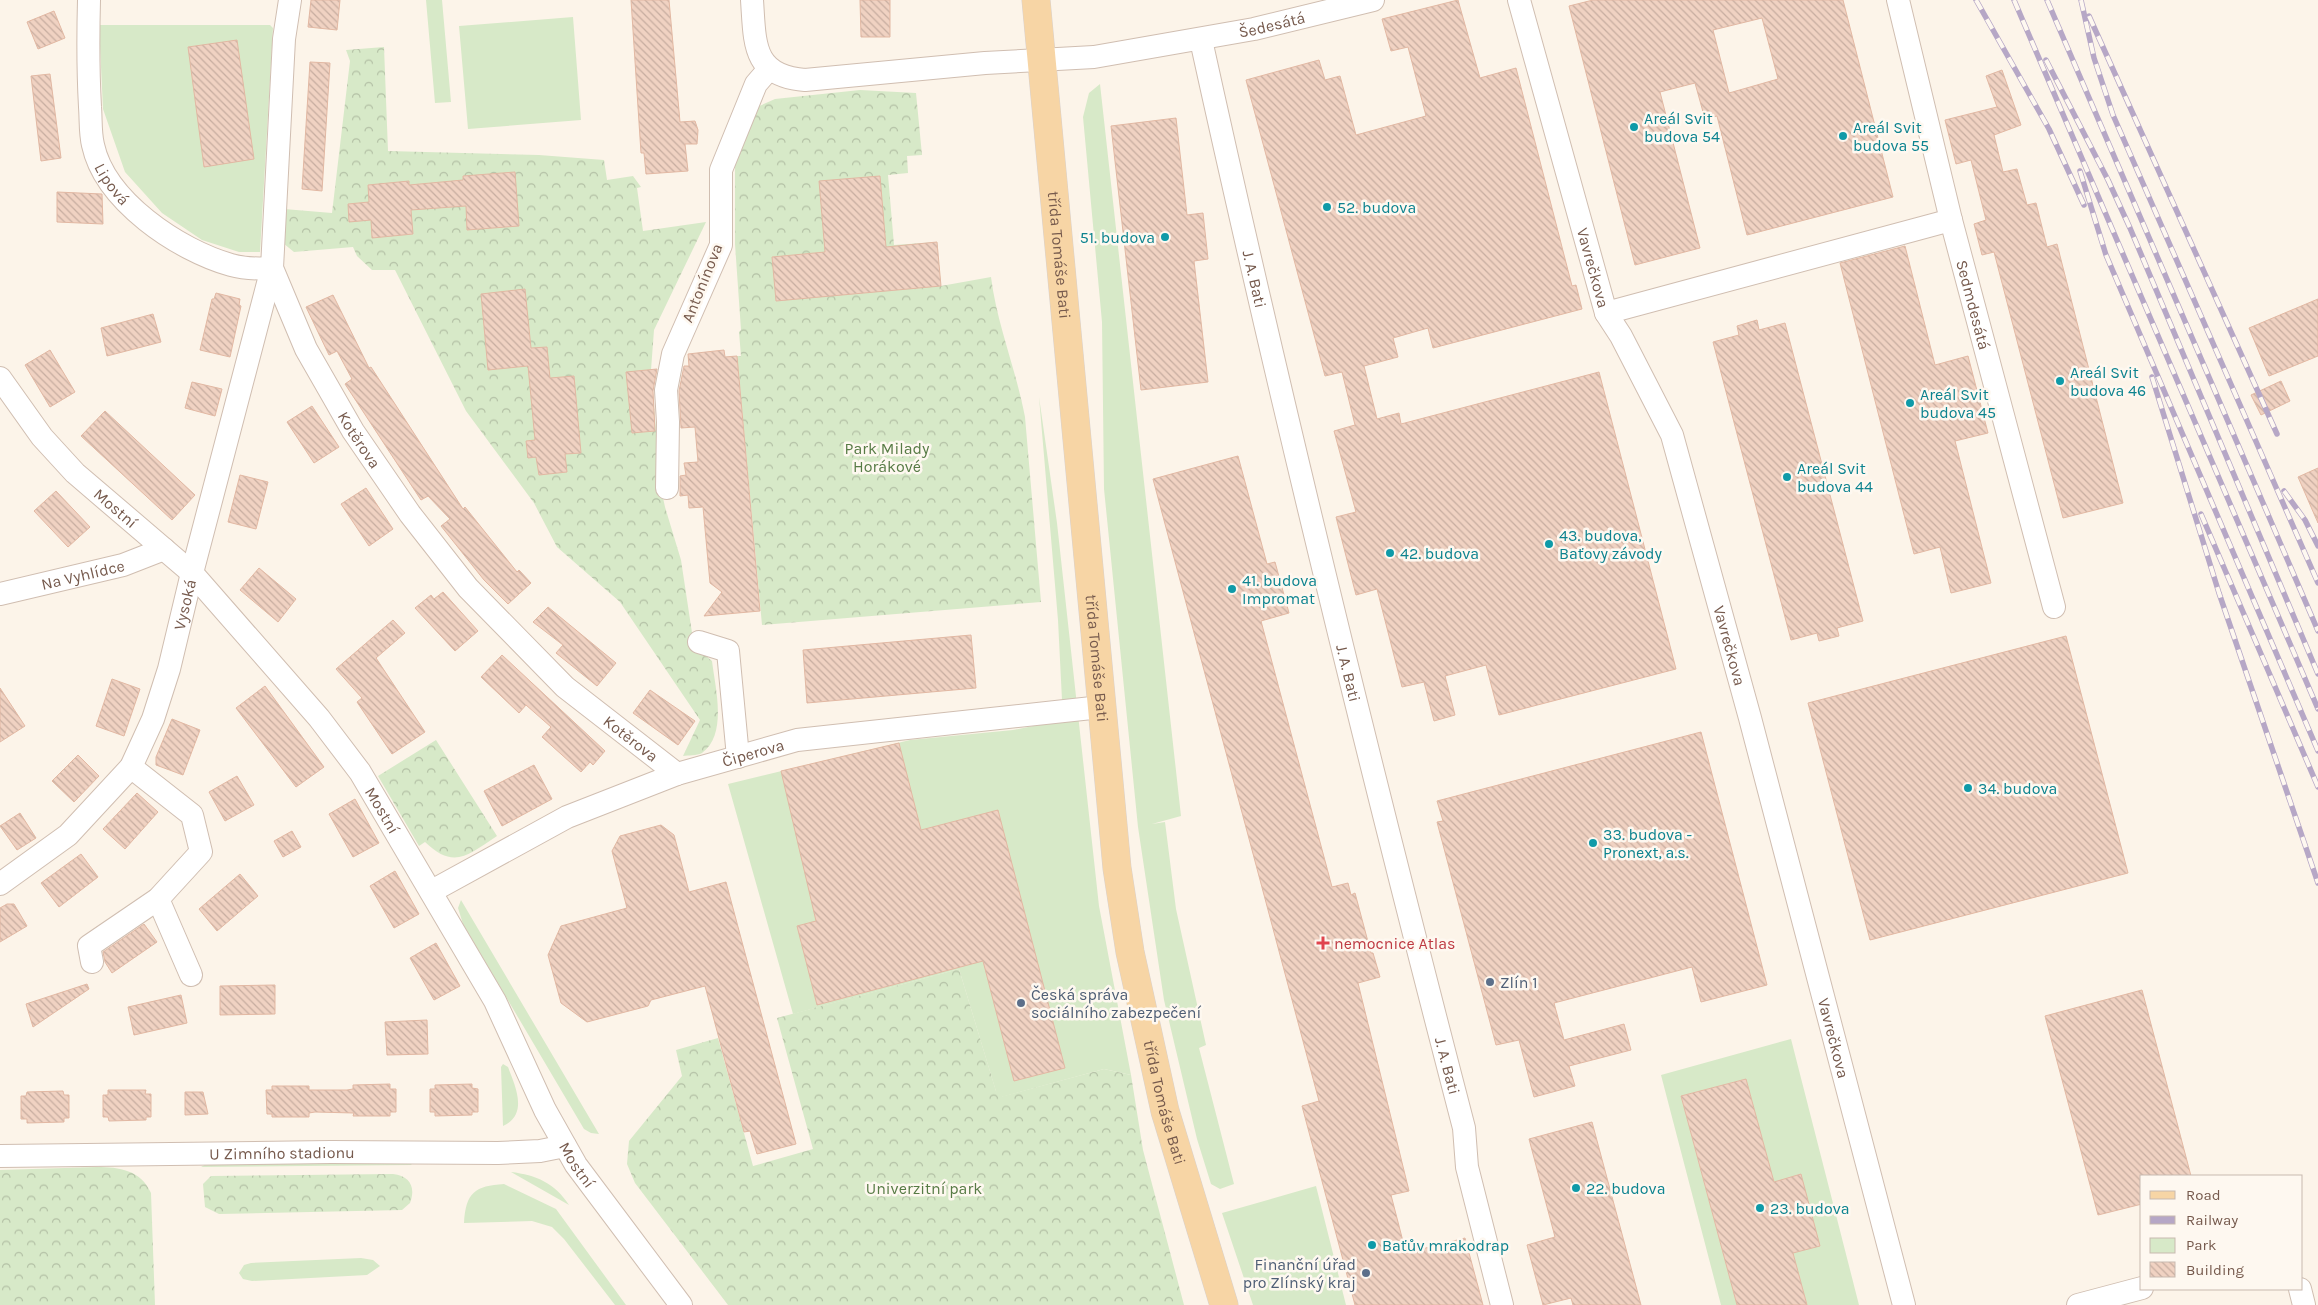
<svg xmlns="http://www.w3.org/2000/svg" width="2318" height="1305" font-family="Karla,sans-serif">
	<defs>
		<pattern id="forest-crowns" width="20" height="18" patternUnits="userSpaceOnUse" patternTransform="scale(1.25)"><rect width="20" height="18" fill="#d7e9c8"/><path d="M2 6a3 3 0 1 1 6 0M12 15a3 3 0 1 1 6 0" fill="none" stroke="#b3c0a5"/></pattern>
		<pattern id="building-back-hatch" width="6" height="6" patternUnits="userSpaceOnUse" patternTransform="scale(1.25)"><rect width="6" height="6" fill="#f0d2c2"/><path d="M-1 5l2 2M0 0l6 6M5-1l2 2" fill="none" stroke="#c7ada0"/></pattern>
	</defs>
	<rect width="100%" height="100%" fill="#fcf4e9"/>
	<path fill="#d7e9c8" d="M 426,0 L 442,0 L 451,102 L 435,103 Z
		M 573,17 L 581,120 L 468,129 L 459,26 Z
		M 99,25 L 270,25 L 273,28 L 260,252 L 239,252 L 202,240 L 162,213 L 125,172 L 103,109 Z
		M 1100,84 L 1181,816 L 1152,824 L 1165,822 L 1176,909 L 1206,1045 L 1199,1048 L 1234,1184 L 1220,1189 L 1211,1184 L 1197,1139 L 1164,1000 L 1138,827 L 1104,489 L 1102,322 L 1083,117 L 1089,93 Z
		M 1039,397 L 1057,523 L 1099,906 L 1131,1075 L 1104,1069 L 998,1098 L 959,969 L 793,1014 L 728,784 L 910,740 L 1013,730 L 1063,720 L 1058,620 Z
		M 461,900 L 599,1134 L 591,1133 L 584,1129 L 463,924 L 458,908 Z
		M 1791,1039 L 1859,1305 L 1807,1305 L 1746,1079 L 1681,1096 L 1737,1305 L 1721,1305 L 1661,1075 Z
		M 503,1064 L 508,1067 C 515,1086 529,1114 503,1126 L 501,1067 Z
		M 212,1161 L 409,1162 L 412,1165 L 201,1167 Z
		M 511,1172 C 536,1175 555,1183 569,1205 Z
		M 504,1184 L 556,1209 L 626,1305 L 615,1305 L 564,1239 L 552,1227 L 532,1221 L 464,1223 C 466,1192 475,1186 504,1184 Z
		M 1316,1186 L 1346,1305 L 1253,1305 L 1222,1213 Z
		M 361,1258 L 373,1260 L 380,1266 L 367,1275 L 252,1281 L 243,1279 L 239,1273 L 244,1265 L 251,1263 Z"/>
	<path fill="url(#forest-crowns)" d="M 384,47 L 388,151 L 539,155 L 604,160 L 607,180 L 633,176 L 641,187 L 637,188 L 643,231 L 706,222 L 654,330 L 651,370 L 656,431 L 656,465 L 665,507 L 681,560 L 694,646 L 712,661 C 715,687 728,734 702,753 C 697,756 688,755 683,756 L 700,720 L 620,602 L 557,547 L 534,503 L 466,411 L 395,270 L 372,270 L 357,256 L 353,247 L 294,252 L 283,243 L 284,209 L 332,213 L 350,61 L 346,50 Z
		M 860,90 L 916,93 L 922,155 L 907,156 L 908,173 L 888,175 L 894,245 L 937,242 L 941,286 L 991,277 C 997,325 1016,369 1025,417 L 1041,602 L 762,625 L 737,356 L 741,356 L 739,332 L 741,330 L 735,244 L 735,162 L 755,108 L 775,99 Z
		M 436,740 L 497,836 C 468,855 454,870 425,842 L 419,846 L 378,776 Z
		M 959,969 L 996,1091 L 1000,1097 L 1104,1069 L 1131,1075 L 1143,1150 L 1184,1305 L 728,1305 L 635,1183 L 627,1164 L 629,1141 L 682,1076 L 676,1050 L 718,1038 L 753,1166 L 813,1149 L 777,1018 Z
		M 97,1167 C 119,1167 141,1170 151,1193 L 155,1305 L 0,1305 L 0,1170 Z
		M 393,1174 C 410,1176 416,1187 410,1203 L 402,1210 L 219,1214 L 205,1207 L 203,1184 L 211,1176 Z"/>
	<path fill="url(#building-back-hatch)" stroke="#e2b8a3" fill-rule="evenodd" d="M 311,0 L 340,0 L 337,30 L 308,27 Z
		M 631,0 L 669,0 L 680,122 L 695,121 L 698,130 L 697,144 L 685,144 L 688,171 L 646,174 L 644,153 L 641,153 Z
		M 860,0 L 890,0 L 890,37 L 861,37 Z
		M 1458,0 L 1480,78 L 1516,68 L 1572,286 L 1576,285 L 1582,309 L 1433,348 L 1428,328 L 1393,338 L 1398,357 L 1364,366 L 1377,419 L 1399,413 L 1401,424 L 1599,372 L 1676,669 L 1499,715 L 1486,665 L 1445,676 L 1455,715 L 1434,721 L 1424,682 L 1402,687 L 1377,589 L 1356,595 L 1336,517 L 1356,512 L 1334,431 L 1355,425 L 1342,372 L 1325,376 L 1246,80 L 1319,60 L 1325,80 L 1340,76 L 1356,135 L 1426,116 L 1408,47 L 1391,51 L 1382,19 Z
		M 1593,0 L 1843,0 L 1893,197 L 1747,235 L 1717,116 L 1705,119 L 1695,83 L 1660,92 L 1700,248 L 1635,265 L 1569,6 ZM 1762,18 L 1778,79 L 1729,93 L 1713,30 Z
		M 54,11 L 65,38 L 38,49 L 27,22 Z
		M 237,40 L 254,159 L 204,167 L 188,47 Z
		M 310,62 L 330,63 L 322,191 L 302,189 Z
		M 2002,70 L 2021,125 L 1994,135 L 2003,172 L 2017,169 L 2027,205 L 2036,203 L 2047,247 L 2057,244 L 2123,503 L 2063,518 L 1994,252 L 1982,255 L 1974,224 L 1986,220 L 1971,160 L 1956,164 L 1945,120 L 1997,107 L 1986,76 Z
		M 50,74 L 61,158 L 41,161 L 31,76 Z
		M 1176,118 L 1187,215 L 1203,213 L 1208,259 L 1194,261 L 1208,382 L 1141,390 L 1111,126 Z
		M 515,172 L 519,226 L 467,230 L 466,206 L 411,210 L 413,234 L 372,238 L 371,220 L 349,222 L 348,204 L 369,202 L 368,185 L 409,181 L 409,185 L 463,180 L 463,176 Z
		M 880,176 L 886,247 L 937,242 L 941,286 L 776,301 L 772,257 L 825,252 L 819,181 Z
		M 57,192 L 102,194 L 103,224 L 57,222 Z
		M 1905,246 L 1935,365 L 1968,356 L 1988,433 L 1955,441 L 1991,583 L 1951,593 L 1940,547 L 1914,554 L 1840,263 Z
		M 525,289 L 531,348 L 547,347 L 550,378 L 574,376 L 581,453 L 565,454 L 567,472 L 539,475 L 536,457 L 528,458 L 526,441 L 535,440 L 528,366 L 488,370 L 481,294 Z
		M 216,293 L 240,299 L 239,305 L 241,306 L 230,357 L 200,350 L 212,299 L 214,299 Z
		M 333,295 L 369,368 L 371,367 L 463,509 L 465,507 L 517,572 L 519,570 L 531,583 L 508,604 L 484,580 L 441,526 L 450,519 L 428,496 L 421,500 L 345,384 L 352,379 L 337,351 L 329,355 L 306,307 Z
		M 2318,299 L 2318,356 L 2269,376 L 2249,328 Z
		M 153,314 L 161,342 L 107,356 L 101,328 Z
		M 1757,320 L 1759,330 L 1785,323 L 1863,621 L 1837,628 L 1839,636 L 1819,641 L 1817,633 L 1791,640 L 1713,342 L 1739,335 L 1737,326 Z
		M 50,350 L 75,392 L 50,407 L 25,365 Z
		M 724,350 L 725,357 L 737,356 L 760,611 L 704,616 L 722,592 L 710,583 L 703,507 L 689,508 L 688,495 L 680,496 L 680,476 L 686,475 L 684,463 L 698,462 L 695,427 L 681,428 L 679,391 L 684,366 L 689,366 L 688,354 Z
		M 657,369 L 653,391 L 655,431 L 632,433 L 626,372 Z
		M 2281,381 L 2290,401 L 2261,415 L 2251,395 Z
		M 192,382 L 222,389 L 215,416 L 185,408 Z
		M 312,406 L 339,447 L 314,463 L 287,422 Z
		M 105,411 L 195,495 L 172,520 L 81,436 Z
		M 1238,456 L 1267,564 L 1275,562 L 1289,613 L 1261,621 L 1332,887 L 1348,883 L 1351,895 L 1355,893 L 1371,953 L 1373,953 L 1380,977 L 1358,983 L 1409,1191 L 1391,1195 L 1406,1253 L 1465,1238 L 1483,1305 L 1355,1305 L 1302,1106 L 1319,1101 L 1153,479 Z
		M 2318,468 L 2318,523 L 2298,477 Z
		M 240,475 L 268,482 L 256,529 L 228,522 Z
		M 366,488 L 393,529 L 369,546 L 341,504 Z
		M 56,491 L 90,527 L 68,547 L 34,511 Z
		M 259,568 L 296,599 L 278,622 L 240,590 Z
		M 443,592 L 478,631 L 455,651 L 415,608 L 431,595 L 434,599 Z
		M 548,607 L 616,663 L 597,686 L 556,653 L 563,645 L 533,622 Z
		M 393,620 L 405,633 L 376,658 L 425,732 L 392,754 L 357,702 L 362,698 L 336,669 Z
		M 971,635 L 976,688 L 807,703 L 803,650 Z
		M 2066,636 L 2128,873 L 1870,940 L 1808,703 Z
		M 502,655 L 605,751 L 593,765 L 590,762 L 581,772 L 542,737 L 551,727 L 526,705 L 519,713 L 481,677 Z
		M 112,679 L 140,689 L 124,736 L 96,726 Z
		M 265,686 L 324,767 L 296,787 L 236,708 Z
		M 0,688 L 25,726 L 0,742 Z
		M 650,690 L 695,721 L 678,745 L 633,713 Z
		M 172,719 L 200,730 L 183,775 L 156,765 L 156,757 Z
		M 1701,732 L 1767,985 L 1701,1002 L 1692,967 L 1554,1003 L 1564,1040 L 1624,1024 L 1631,1050 L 1569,1066 L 1575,1086 L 1534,1097 L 1519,1040 L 1496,1045 L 1437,822 L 1443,821 L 1437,801 Z
		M 899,743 L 921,830 L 998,810 L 1065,1068 L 1014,1081 L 983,961 L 817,1005 L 797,926 L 816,921 L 781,771 Z
		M 78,755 L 99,776 L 74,802 L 52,781 Z
		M 534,765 L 552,799 L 502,826 L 484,791 Z
		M 237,776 L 254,805 L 225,821 L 209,792 Z
		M 137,793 L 158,812 L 125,849 L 103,829 Z
		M 355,799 L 379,843 L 353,857 L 329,814 Z
		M 20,813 L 36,838 L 17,850 L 0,826 Z
		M 661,825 L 674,835 L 689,892 L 726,882 L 796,1144 L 757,1154 L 750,1131 L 744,1132 L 705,986 L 651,1000 L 648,1006 L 587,1022 L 561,1003 L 548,955 L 561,926 L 627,908 L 612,851 L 620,836 Z
		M 292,831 L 301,847 L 283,857 L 274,841 Z
		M 81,854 L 98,877 L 59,907 L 41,883 Z
		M 395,871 L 419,914 L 394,928 L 370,886 Z
		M 240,874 L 258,896 L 217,931 L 199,909 Z
		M 7,904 L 14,904 L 27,926 L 0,942 L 0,908 Z
		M 144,924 L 157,942 L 112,973 L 105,962 L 103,952 Z
		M 436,943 L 460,986 L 434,1000 L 410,958 Z
		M 87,984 L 89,989 L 33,1027 L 26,1004 Z
		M 275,985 L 275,1014 L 220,1015 L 220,986 Z
		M 2142,990 L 2191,1176 L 2142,1176 L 2142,1204 L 2098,1215 L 2045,1016 Z
		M 181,995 L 187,1023 L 134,1035 L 128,1007 Z
		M 427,1020 L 428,1054 L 387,1055 L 385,1022 Z
		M 1746,1079 L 1774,1182 L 1801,1174 L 1820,1246 L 1793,1253 L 1807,1305 L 1737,1305 L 1681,1096 Z
		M 390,1084 L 390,1089 L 396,1089 L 396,1112 L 390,1112 L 390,1116 L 353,1116 L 354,1113 L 315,1112 L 309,1113 L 309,1117 L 272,1117 L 272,1114 L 267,1114 L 266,1090 L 272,1090 L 272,1086 L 309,1086 L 309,1090 L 347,1090 L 353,1089 L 353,1085 Z
		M 472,1084 L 472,1088 L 478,1089 L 478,1112 L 472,1112 L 472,1115 L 435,1116 L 435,1112 L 430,1112 L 430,1089 L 435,1089 L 435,1085 Z
		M 108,1090 L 146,1090 L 145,1094 L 151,1094 L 151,1117 L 146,1117 L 146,1120 L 109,1121 L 108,1117 L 103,1117 L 103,1095 L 108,1095 Z
		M 63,1091 L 64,1095 L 69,1095 L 69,1118 L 64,1118 L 64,1122 L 27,1123 L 27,1119 L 21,1119 L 21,1096 L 26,1096 L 27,1092 Z
		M 185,1092 L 203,1092 L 208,1114 L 185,1115 Z
		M 1592,1122 L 1641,1305 L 1573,1305 L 1571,1298 L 1543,1305 L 1527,1245 L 1555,1237 L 1529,1139 Z"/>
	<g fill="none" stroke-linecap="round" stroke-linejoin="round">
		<g stroke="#d0beb1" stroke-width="24">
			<g id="street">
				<path id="s1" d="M 89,0 C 88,36 88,71 90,107 C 91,119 90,133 93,145 C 105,201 178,250 231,265 C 245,269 258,269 272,268"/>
				<path id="s2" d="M 290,0 L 284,39 L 272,268 L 306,349 L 353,431 L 410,514 L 468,588 L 565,687 L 677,774"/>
				<path id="s3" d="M 752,0 C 755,43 752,76 805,80 L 985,63 L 1094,57 L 1254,29 L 1373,0"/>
				<path id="s4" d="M 1519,0 L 1606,313 L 1621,336 L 1672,435 L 1750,718 L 1904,1305"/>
				<path id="s5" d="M 1898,0 L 1951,220 L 2054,607"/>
				<path id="s6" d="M 1201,40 C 1281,404 1370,767 1464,1128 L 1467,1167 L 1502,1305"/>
				<path d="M 1606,313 L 1951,220"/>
				<path id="s7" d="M 0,378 L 42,437 L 75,473 L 192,573 L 319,718 L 360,772 L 495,1001 L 545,1110 L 576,1165 L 681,1305"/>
				<path d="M 667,488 L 668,422 L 666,390 L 673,354 L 721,245 L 721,170 L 756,84 L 769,69"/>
				<path id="s8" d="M 0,594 L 123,565 L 164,549"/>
				<path d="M 699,642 L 728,651 L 738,757"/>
				<path id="s9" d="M 0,884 L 68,835 L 131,767 L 153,719 L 169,669 L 192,573 L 272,268"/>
				<path id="s10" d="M 432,891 L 567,817 L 677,774 L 797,740 L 1101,707"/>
				<path d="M 158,899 L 191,975"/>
				<path d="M 92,962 L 89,946 L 158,899 L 201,852 L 192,815 L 131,767"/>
				<path id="s11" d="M 0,1156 L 331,1152 L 498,1153 L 540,1151 L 565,1146"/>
				<path d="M 2300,1289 L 2304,1305"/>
				<path d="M 2078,1305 L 2142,1288"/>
			</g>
		</g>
		<g stroke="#d9d1cd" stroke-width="29">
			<g id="primary">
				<path id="s12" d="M 1036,0 L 1117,868 L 1130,952 L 1165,1111 L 1224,1305"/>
			</g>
		</g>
		<use href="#street" stroke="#fff" stroke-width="22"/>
		<use href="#primary" stroke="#f7d5a5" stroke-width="28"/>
		<g stroke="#b6a7c6" stroke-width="5.5">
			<path id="rail" d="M 1976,0 L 2049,129 L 2084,205
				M 2014,0 L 2318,709
				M 2047,0 L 2318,631
				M 2081,0 L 2094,58 L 2113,115 L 2318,583
				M 2089,16 L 2277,434
				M 2046,60 L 2108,180 L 2130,228 L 2318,674
				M 2080,171 L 2106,255 L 2318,751
				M 2152,377 L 2219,593 L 2318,883
				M 2284,491 L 2305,520 L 2318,546
				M 2201,514 L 2318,787"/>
		</g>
		<use href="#rail" stroke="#fef8f0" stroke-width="4" stroke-dasharray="11" stroke-linecap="butt"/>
	</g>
	<g fill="#0f9aa8" stroke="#fef8f0" stroke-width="2">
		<circle cx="1634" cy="127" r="5"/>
		<circle cx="1843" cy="136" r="5"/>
		<circle cx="1327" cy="207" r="5"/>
		<circle cx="1165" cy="237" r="5"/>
		<circle cx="2060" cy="381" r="5"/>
		<circle cx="1910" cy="403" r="5"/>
		<circle cx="1787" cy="477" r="5"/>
		<circle cx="1549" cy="544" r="5"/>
		<circle cx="1390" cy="553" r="5"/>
		<circle cx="1232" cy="589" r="5"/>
		<circle cx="1968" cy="788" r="5"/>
		<circle cx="1593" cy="843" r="5"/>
		<circle cx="1576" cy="1188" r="5"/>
		<circle cx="1760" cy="1208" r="5"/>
		<circle cx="1372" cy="1245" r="5"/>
	</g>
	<path fill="#e0444e" stroke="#fef8f0" stroke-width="2" d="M1320.5 935.5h5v5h5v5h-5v5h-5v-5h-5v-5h5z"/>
	<g fill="#5c6f8a" stroke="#fef8f0" stroke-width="2">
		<circle cx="1490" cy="982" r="5"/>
		<circle cx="1021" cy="1003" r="5"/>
		<circle cx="1366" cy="1273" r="5"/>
	</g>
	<g text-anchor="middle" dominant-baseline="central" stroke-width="5" stroke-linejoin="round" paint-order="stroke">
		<g font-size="16" fill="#765a4d" stroke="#fef8f0">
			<text stroke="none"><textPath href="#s3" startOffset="581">Šedesátá</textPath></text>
			<text stroke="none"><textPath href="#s1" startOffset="189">Lipová</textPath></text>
			<text stroke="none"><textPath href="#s12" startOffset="256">třída Tomáše Bati</textPath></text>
			<text stroke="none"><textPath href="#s4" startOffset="278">Vavrečkova</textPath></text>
			<text stroke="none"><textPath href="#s6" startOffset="245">J. A. Bati</textPath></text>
			<text transform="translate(702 283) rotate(-68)">Antonínova</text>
			<text stroke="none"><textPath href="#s5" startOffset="314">Sedmdesátá</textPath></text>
			<text stroke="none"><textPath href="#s2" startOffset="462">Kotěrova</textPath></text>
			<text stroke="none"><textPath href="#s7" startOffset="175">Mostní</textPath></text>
			<text stroke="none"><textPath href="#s8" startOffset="85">Na Vyhlídce</textPath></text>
			<text stroke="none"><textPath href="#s9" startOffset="348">Vysoká</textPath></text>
			<text stroke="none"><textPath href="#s4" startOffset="682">Vavrečkova</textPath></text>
			<text stroke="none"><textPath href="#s12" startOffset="661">třída Tomáše Bati</textPath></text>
			<text stroke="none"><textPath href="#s6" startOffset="650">J. A. Bati</textPath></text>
			<text stroke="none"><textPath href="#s2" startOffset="868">Kotěrova</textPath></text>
			<text stroke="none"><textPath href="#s10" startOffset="351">Čiperova</textPath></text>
			<text stroke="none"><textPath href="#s7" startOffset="580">Mostní</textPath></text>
			<text stroke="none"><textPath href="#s4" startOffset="1088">Vavrečkova</textPath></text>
			<text stroke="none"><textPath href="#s6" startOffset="1055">J. A. Bati</textPath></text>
			<text stroke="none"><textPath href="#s12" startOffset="1111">třída Tomáše Bati</textPath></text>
			<text stroke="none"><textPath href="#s11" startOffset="282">U Zimního stadionu</textPath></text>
			<text stroke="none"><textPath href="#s7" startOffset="985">Mostní</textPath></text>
		</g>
		<g font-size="16" fill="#0d838f" stroke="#fef8f0" text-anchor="start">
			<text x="1644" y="118">Areál Svit<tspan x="1644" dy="18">budova 54</tspan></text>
			<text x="1853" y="127">Areál Svit<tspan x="1853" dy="18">budova 55</tspan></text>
			<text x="1337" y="207">52. budova</text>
			<text x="1155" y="237" text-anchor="end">51. budova</text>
			<text x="2070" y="372">Areál Svit<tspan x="2070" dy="18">budova 46</tspan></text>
			<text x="1920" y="394">Areál Svit<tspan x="1920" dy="18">budova 45</tspan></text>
			<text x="1797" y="468">Areál Svit<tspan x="1797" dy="18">budova 44</tspan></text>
			<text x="1559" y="535">43. budova,<tspan x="1559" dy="18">Baťovy závody</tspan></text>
			<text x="1400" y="553">42. budova</text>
			<text x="1242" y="580">41. budova<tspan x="1242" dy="18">Impromat</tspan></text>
			<text x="1978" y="788">34. budova</text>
			<text x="1603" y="834">33. budova -<tspan x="1603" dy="18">Pronext, a.s.</tspan></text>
			<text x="1586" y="1188">22. budova</text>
			<text x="1770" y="1208">23. budova</text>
			<text x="1382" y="1245">Baťův mrakodrap</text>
		</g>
		<g font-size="16" fill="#577b45" stroke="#fef8f0">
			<text x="887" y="448">Park Milady<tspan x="887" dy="18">Horákové</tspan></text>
			<text x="924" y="1188">Univerzitní park</text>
		</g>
		<g font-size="16" fill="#be3a42" stroke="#fef8f0" text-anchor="start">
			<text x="1334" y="943">nemocnice Atlas</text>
		</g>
		<g font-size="16" fill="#4e5e75" stroke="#fef8f0" text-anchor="start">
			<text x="1500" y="982">Zlín 1</text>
			<text x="1031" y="994">Česká správa<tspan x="1031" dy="18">sociálního zabezpečení</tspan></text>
			<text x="1356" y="1264" text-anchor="end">Finanční úřad<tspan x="1356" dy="18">pro Zlínský kraj</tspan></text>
		</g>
	</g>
	<rect x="2140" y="1175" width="162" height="115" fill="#fef8f0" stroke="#c8b9af"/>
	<rect x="2150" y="1191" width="25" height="8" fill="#f7d5a5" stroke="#c8b9af"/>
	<text x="2186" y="1200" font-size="15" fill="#765a4d">Road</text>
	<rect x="2150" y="1216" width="25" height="8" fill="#b6a7c6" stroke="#c8b9af"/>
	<text x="2186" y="1225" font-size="15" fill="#765a4d">Railway</text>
	<rect x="2150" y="1238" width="25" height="15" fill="#d7e9c8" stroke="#c8b9af"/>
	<text x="2186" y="1250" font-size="15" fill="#765a4d">Park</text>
	<rect x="2150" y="1262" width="25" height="15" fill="url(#building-back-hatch)" stroke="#c8b9af"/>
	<text x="2186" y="1275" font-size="15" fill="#765a4d">Building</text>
</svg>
